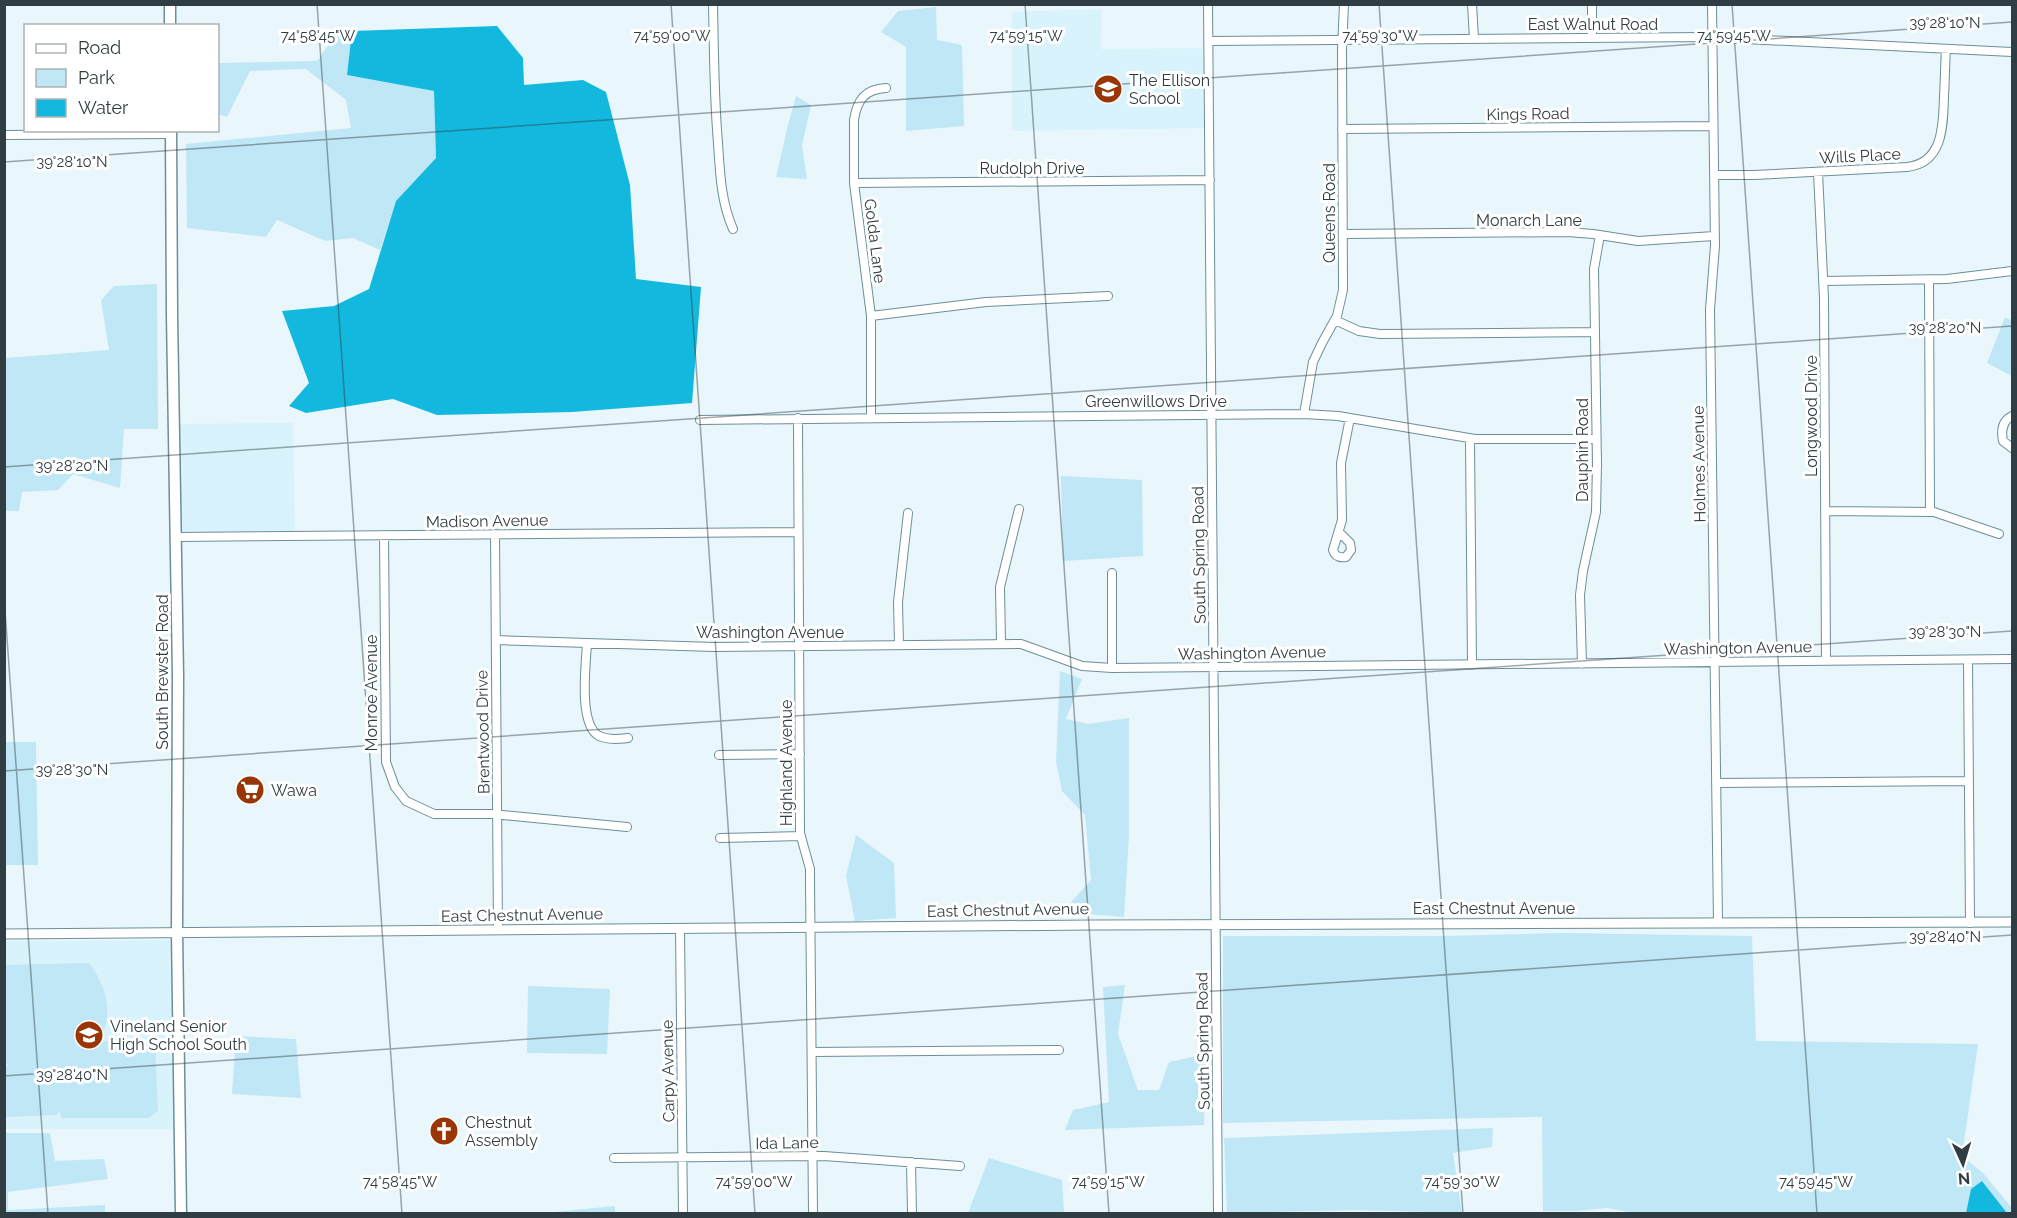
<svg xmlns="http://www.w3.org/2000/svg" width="2017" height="1218" font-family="Raleway,sans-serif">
	<rect width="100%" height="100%" fill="#e9f7fc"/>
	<path fill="#d8f3fc" d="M 1102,9 L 1101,49 L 1203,48 L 1204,128 L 1012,131 L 1012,12 Z
		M 293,423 L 295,532 L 180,532 L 178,424 Z
		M 173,940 L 175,1129 L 5,1129 L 4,941 Z"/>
	<path fill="#bfe7f5" d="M 936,7 L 937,40 L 962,45 L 964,126 L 906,131 L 906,47 L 881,32 L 898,11 Z
		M 340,29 L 352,31 L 347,75 L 434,91 L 436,158 L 396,201 L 380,250 L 353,238 L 325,241 L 277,220 L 266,237 L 187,228 L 186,144 L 351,128 L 346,100 L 306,69 L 250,71 L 227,117 L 218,114 L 218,63 L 317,61 Z
		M 796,96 L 811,105 L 802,146 L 807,179 L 776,177 L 788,125 Z
		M 157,284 L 158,429 L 124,429 L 120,488 L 73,474 L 58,490 L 22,492 L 19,511 L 5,511 L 5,358 L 109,350 L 101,300 L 114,286 Z
		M 2005,317 L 2012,321 L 2012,376 L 1987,363 Z
		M 1061,476 L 1142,480 L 1143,556 L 1063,561 Z
		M 1060,671 L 1082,679 L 1066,719 L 1088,724 L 1129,718 L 1129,835 L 1124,917 L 1062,912 L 1091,880 L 1085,815 L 1062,791 L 1056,762 Z
		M 5,742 L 36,742 L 38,865 L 5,865 Z
		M 856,835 L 894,863 L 896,918 L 855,921 L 846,876 Z
		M 1561,933 L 1752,936 L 1756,1041 L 1978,1044 L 1962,1156 L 1983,1173 L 2012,1208 L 2012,1213 L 2007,1213 L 1982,1181 L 1971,1189 L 1966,1213 L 1640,1214 L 1607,1208 L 1577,1211 L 1543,1211 L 1542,1117 L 1223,1123 L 1223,936 L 1444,936 Z
		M 89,963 C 107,988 115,1014 98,1043 C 118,1037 135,1039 155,1043 L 158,1111 L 149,1118 L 61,1118 L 60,1110 L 57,1115 L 5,1117 L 5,1069 L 8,1065 L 4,1062 L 5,965 Z
		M 1125,985 L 1118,1034 L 1138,1090 L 1159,1090 L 1169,1062 L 1206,1054 L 1204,1125 L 1065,1130 L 1073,1110 L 1109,1102 L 1103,987 Z
		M 528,986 L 610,989 L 607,1054 L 527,1053 Z
		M 236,1036 L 296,1039 L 301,1098 L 232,1094 Z
		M 1493,1128 L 1492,1147 L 1453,1153 L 1462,1213 L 1356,1210 L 1227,1213 L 1224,1138 Z
		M 5,1133 L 50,1133 L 55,1161 L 104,1159 L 108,1179 L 8,1192 L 8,1210 L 105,1205 L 105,1213 L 5,1213 Z
		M 989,1158 L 1062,1180 L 1064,1213 L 968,1213 Z
		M 615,1206 L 615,1213 L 544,1213 Z"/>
	<path fill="#12b8de" d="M 497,26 L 523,58 L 524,85 L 583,80 L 606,92 L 630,185 L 636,279 L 701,287 L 692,403 L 572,412 L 437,415 L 393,399 L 306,413 L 289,406 L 309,383 L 282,311 L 334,306 L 369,289 L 396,201 L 436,158 L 434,91 L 347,75 L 352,31 Z
		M 1982,1181 L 2007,1213 L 1966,1213 L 1971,1189 Z"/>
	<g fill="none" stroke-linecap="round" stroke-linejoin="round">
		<g stroke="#6d8e99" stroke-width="10">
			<path id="minor" d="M 713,4 C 714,51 714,97 718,143 C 720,173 721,202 733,229
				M 1208,4 L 1218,1214
				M 1472,4 L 1474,39
				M 1592,4 L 1592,38
				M 1712,4 L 1715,246 L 1710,309 L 1718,923
				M 1209,41 L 1704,37 L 2012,52
				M 1342,129 L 1713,126
				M 4,135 L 171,134
				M 1818,172 L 1824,298 L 1826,661
				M 1714,175 L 1754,175 L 1907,167 C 1944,163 1943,124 1944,96 C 1945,80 1945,64 1946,49
				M 854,183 L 1210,180
				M 1343,234 L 1568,232 L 1593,234 L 1638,241 L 1714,236
				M 1929,280 L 1930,511
				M 1823,281 L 1947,279 L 2012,271
				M 871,316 L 986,302 L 1108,296
				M 1335,320 L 1359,331 L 1380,334 L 1595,332
				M 1304,414 L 1313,362 L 1322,343 L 1337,316 L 1343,290 L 1342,49 L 1344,4
				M 2012,416 C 2002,421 2001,431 2003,441 L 2012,448
				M 871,417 L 871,316 L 854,183 L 854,120 C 857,100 865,89 886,88
				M 798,418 L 800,833 L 810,869 L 810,879 L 813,1214
				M 700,420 L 1304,414 L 1338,416 L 1475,439 L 1596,439
				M 1470,439 L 1472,665
				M 1825,511 L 1934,512 L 1999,534
				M 495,534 L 498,930
				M 384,535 L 386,762 L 395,787 L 406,801 L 434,814 L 492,814 L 627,827
				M 1342,535 L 1350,543 L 1351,550 L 1346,557 C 1340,558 1335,557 1333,550 L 1342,520 L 1341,463 L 1350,418
				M 176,537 L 798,532
				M 1112,573 L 1112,668
				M 496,640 L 714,647 L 1021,644 L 1082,666 L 1112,668 L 2012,659
				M 587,643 C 586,665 578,724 599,736 C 608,740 618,739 628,738
				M 1001,643 L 1000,587 L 1019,509
				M 899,645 L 898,602 L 908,513
				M 1968,660 L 1970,923
				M 1582,664 L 1580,595 L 1583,571 L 1596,512 L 1597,464 L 1594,269 L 1600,235
				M 719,755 L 800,754
				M 1716,783 L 1968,781
				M 720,838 L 801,836
				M 680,928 L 683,1214
				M 812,1052 L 1059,1050
				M 614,1158 L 824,1156 L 960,1166
				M 911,1162 L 912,1214"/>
		</g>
		<g stroke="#6d8e99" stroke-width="11">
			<path id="tertiary" d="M 4,934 L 1092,925 L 2012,922"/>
		</g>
		<g stroke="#6d8e99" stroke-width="13">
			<path id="secondary" d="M 170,4 L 170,26
				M 171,130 L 172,315 L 178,676 L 177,932 L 181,1214"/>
		</g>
		<use href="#minor" stroke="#fff" stroke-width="8"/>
		<use href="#tertiary" stroke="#fff" stroke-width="9"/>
		<use href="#secondary" stroke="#fff" stroke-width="10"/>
	</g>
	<path fill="none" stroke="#303e43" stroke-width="1.5" stroke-opacity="0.45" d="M 317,4 L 402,1214M 671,4 L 755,1214M 1025,4 L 1109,1214M 1379,4 L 1463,1214M 1732,4 L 1817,1214M 4,162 L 2012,22M 4,467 L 2012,326M 4,596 L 48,1214M 4,771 L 2012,631M 4,1076 L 2012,935"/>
	<defs>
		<g id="school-disc" transform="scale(1.5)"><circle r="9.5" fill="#9a3505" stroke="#fff"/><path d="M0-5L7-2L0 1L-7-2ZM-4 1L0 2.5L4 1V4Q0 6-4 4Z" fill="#fff"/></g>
		<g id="supermarket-disc" transform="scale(1.5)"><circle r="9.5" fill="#9a3505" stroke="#fff"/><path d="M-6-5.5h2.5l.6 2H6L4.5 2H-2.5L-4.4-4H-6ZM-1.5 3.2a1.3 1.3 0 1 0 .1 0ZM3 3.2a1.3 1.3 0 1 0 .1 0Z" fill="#fff"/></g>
		<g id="church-disc" transform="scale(1.5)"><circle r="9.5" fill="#9a3505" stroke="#fff"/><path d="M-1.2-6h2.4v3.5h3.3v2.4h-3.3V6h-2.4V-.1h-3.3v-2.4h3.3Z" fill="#fff"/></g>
	</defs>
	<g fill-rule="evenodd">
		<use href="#school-disc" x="1108" y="89"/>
		<use href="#supermarket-disc" x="250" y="790"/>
		<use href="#school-disc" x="89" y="1035"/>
		<use href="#church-disc" x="444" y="1131"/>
	</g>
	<g text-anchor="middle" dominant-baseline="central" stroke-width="6" stroke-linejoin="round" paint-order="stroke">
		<g font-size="16" fill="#303e43" stroke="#fff">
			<text x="1593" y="24">East Walnut Road</text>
			<text transform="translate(1528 114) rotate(-1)">Kings Road</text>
			<text transform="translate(1860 156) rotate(-3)">Wills Place</text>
			<text x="1032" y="168">Rudolph Drive</text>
			<text transform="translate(1329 213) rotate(-90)">Queens Road</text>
			<text x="1529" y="220">Monarch Lane</text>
			<text transform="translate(875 241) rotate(83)">Golda Lane</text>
			<text x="1156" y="401">Greenwillows Drive</text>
			<text transform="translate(1811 416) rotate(-90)">Longwood Drive</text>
			<text transform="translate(1582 450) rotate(-90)">Dauphin Road</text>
			<text transform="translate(1699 464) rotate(-91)">Holmes Avenue</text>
			<text transform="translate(487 521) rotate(-1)">Madison Avenue</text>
			<text transform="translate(1199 555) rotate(-91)">South Spring Road</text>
			<text x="770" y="632">Washington Avenue</text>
			<text transform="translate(1738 648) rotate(-1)">Washington Avenue</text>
			<text transform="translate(1252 653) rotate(-1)">Washington Avenue</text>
			<text transform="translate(162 672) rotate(-90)">South Brewster Road</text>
			<text transform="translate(371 693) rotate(-90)">Monroe Avenue</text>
			<text transform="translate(483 732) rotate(-91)">Brentwood Drive</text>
			<text transform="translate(786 763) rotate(-90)">Highland Avenue</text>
			<text x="1494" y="908">East Chestnut Avenue</text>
			<text transform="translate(1008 910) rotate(-1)">East Chestnut Avenue</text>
			<text transform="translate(522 915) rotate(-1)">East Chestnut Avenue</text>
			<text transform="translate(1203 1041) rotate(-91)">South Spring Road</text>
			<text transform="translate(668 1071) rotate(-91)">Carpy Avenue</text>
			<text transform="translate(787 1143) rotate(-1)">Ida Lane</text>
		</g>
		<g font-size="16" fill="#303e43" stroke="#fff" text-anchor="start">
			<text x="1129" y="80">The Ellison<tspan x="1129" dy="18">School</tspan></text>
			<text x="271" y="790">Wawa</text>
			<text x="110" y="1026">Vineland Senior<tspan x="110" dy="18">High School South</tspan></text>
			<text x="465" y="1122">Chestnut<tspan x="465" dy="18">Assembly</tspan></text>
		</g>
	</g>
	<g font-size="15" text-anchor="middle" fill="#303e43" stroke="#fff" stroke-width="6" stroke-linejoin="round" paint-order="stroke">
		<text x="1945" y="28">39°28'10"N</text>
		<text x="318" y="41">74°58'45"W</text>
		<text x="672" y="41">74°59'00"W</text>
		<text x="1026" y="41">74°59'15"W</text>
		<text x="1380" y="41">74°59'30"W</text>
		<text x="1734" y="41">74°59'45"W</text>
		<text x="72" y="167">39°28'10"N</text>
		<text x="1945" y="333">39°28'20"N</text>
		<text x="72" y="471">39°28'20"N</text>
		<text x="1945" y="637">39°28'30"N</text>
		<text x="72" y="775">39°28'30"N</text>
		<text x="1945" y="942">39°28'40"N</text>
		<text x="72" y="1080">39°28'40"N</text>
		<text x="400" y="1187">74°58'45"W</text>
		<text x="754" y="1187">74°59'00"W</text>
		<text x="1108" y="1187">74°59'15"W</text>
		<text x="1462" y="1187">74°59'30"W</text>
		<text x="1816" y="1187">74°59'45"W</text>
	</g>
	<rect width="2017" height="1218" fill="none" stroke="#303e43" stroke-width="12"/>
	<rect x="24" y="24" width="195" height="108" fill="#ffffff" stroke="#acb2b4" stroke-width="1.5"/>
	<rect x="36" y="44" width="30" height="9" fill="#ffffff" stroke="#acb2b4" stroke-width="1.5"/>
	<text x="78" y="54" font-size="18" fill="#303e43">Road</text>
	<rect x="36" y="69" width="30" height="18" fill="#bfe7f5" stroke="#acb2b4" stroke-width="1.5"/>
	<text x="78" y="84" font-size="18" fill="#303e43">Park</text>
	<rect x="36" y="99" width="30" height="18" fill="#12b8de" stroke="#acb2b4" stroke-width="1.5"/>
	<text x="78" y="114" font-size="18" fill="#303e43">Water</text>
	<g transform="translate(1963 1164) rotate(176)" stroke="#ffffff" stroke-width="4.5" paint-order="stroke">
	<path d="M0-4.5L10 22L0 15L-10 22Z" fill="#303e43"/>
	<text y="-9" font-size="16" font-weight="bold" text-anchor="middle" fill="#303e43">N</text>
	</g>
</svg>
